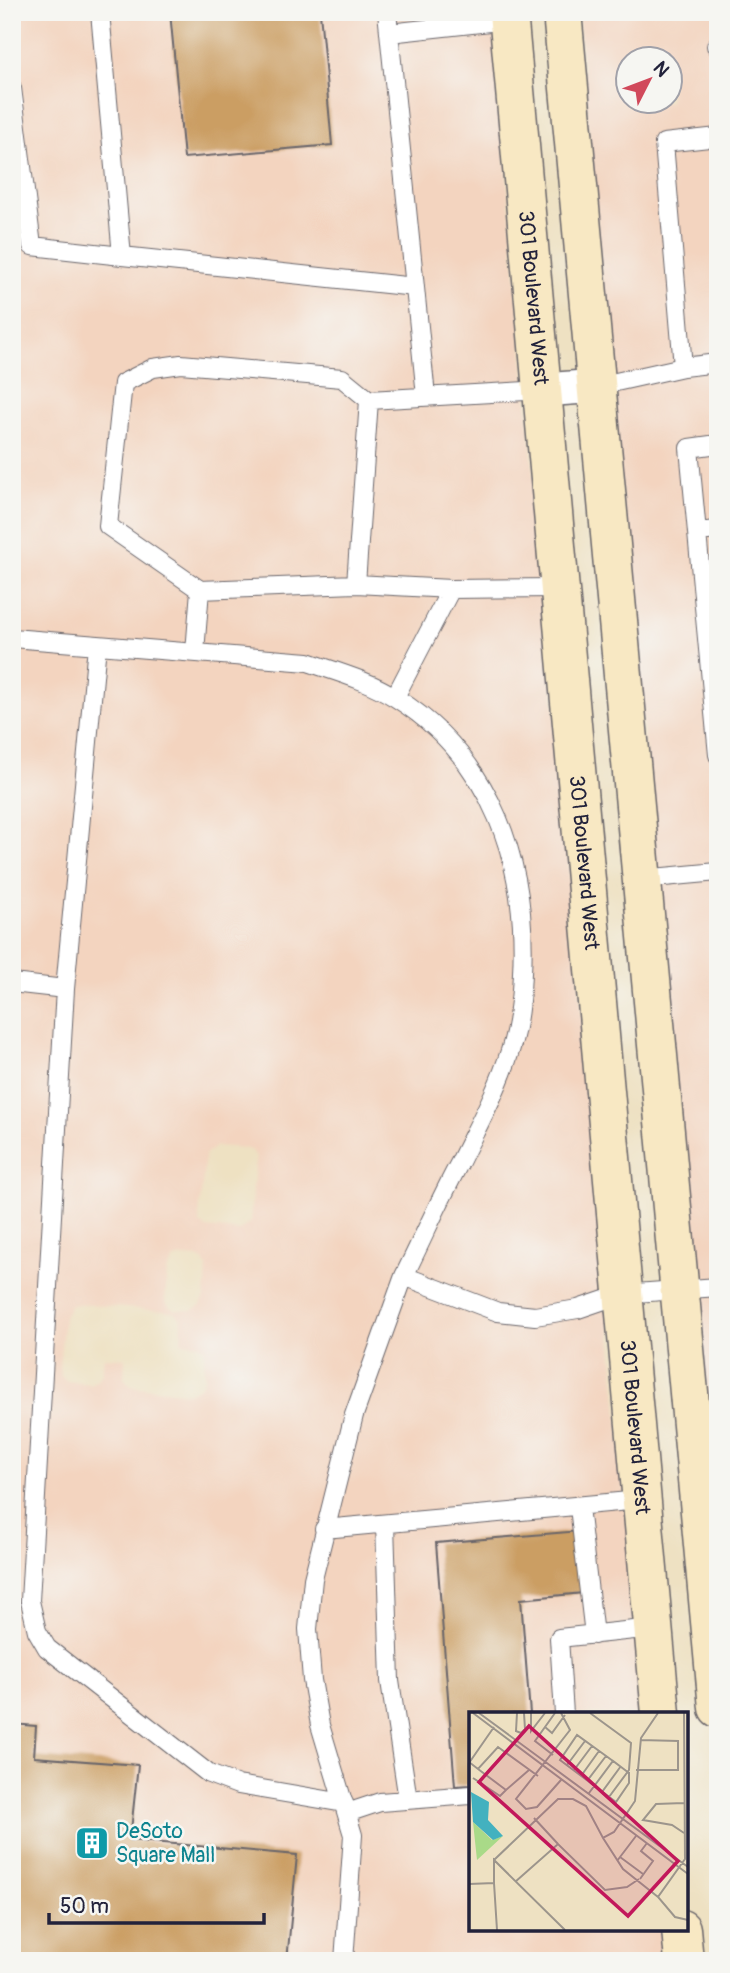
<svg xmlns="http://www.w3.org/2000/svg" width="730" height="1973" font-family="Pangolin,sans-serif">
	<rect width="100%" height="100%" fill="#f6f6f2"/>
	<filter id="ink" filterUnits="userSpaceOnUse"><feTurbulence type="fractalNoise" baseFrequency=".0143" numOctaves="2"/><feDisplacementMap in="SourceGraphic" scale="14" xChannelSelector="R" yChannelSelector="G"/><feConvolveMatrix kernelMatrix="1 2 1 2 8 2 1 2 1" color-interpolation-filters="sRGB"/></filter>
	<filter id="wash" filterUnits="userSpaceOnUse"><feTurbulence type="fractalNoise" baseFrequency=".00686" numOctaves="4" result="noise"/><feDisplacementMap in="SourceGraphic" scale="28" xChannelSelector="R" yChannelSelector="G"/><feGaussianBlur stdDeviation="1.57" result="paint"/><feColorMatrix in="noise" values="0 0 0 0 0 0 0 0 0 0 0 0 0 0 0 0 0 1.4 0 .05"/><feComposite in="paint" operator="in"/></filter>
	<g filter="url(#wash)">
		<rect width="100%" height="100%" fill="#eee1c2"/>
		<path fill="#f3d4bf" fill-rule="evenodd" d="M 12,12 L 492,12 L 645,1714 L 471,1714 L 471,1929 L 664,1929 L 667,1961 L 12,1961 ZM 216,1146 L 245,1148 L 252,1151 L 256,1157 L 250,1222 L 239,1231 L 206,1228 L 200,1223 L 199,1216 L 205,1155 ZM 183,1257 L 197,1258 L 204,1261 L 207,1267 L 205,1297 L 201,1305 L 194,1310 L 176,1310 L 169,1307 L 165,1301 L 167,1271 L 174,1259 ZM 80,1304 L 175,1312 L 182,1320 L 181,1342 L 199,1344 L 205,1349 L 204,1379 L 200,1387 L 188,1393 L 131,1386 L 124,1378 L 125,1358 L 104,1357 L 102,1374 L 97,1380 L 90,1384 L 66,1381 L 61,1376 L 59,1368 L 64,1317 L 71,1305 Z
			M 578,12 L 718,12 L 718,1548 ZM 628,60 L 670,60 L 670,102 L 628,102 Z"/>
		<g id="blocks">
			<path fill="#cb9e64" d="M 170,12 L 320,12 L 332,145 L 184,158 Z
				M 580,1531 L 583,1593 L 521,1599 L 530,1714 L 471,1714 L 471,1785 L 455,1786 L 436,1543 Z
				M 12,1724 L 36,1726 L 34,1757 L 138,1765 L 130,1840 L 297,1855 L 287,1961 L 12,1961 Z"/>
		</g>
	</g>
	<g filter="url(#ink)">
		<use href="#blocks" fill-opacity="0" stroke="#69656a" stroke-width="2"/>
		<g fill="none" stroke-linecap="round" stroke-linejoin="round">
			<g stroke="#69656a" stroke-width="20">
				<path id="lane" d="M 100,12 L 122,256 L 415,287
					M 387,12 L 426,396
					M 389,33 L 508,20
					M 718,44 L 716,46 L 718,46
					M 12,88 L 32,246 L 122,256
					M 683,367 L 664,143 L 718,137
					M 598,386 L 683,367 L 718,363
					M 543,390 L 369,400 L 342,378 L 181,364 L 153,368 L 123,383 L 108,526 L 200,590 L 356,584 L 451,589 L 558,588
					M 718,444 L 689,448 L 718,755
					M 697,532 L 718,530
					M 356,584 L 369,400
					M 12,638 L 308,662 C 337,672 370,681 396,698 C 492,758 528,864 522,973 C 521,998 518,1026 510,1051 C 498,1090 478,1125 460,1162 C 440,1199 423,1238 404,1276 L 498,1312 L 535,1316 L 578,1309 L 622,1294 L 718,1287
					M 195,652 L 200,590
					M 395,697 L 451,589
					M 642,879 L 718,872
					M 12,983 L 65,989 L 30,1601 L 37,1631 L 47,1648 L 209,1774 L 238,1785 L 344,1803
					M 65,989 L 97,645
					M 579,1507 L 594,1635
					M 385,1524 L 390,1681 L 408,1800
					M 324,1529 L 640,1500
					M 564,1714 L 559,1638 L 653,1628
					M 347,1813 L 380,1802 L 471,1795
					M 344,1961 L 353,1835 L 320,1725 L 312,1680 L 308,1629 L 313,1579 L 354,1415 L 404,1276"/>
			</g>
			<g stroke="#69656a" stroke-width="36">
				<path id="street" d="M 543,390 L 598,386"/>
			</g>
			<g stroke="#69656a" stroke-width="41">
				<g id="secondary">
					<path id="s1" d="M 508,12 L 661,1714"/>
					<path d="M 562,12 L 718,1708"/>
					<path d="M 681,1929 L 684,1961"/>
				</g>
			</g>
			<use href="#lane" stroke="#fff" stroke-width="18"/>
			<use href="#street" stroke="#fff" stroke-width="33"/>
			<use href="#secondary" stroke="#f8e8c3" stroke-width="38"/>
		</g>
	</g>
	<defs>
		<g id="building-square" transform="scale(1.75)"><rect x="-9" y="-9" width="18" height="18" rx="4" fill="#0f9aa8" stroke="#f6f6f2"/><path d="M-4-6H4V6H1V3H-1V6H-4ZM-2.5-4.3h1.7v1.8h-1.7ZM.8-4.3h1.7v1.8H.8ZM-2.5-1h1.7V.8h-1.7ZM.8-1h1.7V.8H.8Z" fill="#fff"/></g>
	</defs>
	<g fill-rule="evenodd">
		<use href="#building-square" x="92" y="1843"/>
	</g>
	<g text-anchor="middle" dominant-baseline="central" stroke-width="5" stroke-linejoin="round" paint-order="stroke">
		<g font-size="21" fill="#22223b" stroke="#f6f6f2">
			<text stroke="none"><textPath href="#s1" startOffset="287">301 Boulevard West</textPath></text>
			<text stroke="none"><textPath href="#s1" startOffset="854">301 Boulevard West</textPath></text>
			<text stroke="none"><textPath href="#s1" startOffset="1421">301 Boulevard West</textPath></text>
		</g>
		<g font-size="21" fill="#0d838f" stroke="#f6f6f2" text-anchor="start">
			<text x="116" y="1831">DeSoto<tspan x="116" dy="24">Square Mall</tspan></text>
		</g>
	</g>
	<g transform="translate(469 1712)">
		<rect width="219" height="219" fill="#eee1c2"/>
		<path d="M 4,110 L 23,128 L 34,124 L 8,148 Z" fill="#a9da88"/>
		<path d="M 2,80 L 20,90 L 19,108 L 34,124 L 24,128 L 4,110 Z" fill="#43b1bf"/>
		<path fill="none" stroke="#9c958c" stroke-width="2" d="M 4,1 L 219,162M 10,1 L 219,155M 48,1 L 47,19 L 52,21 L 56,17 L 55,1M 62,1 L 62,19 L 76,1M 92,1 L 101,18 L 47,87 L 57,97 L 68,95 L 92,68M 121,1 L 162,31 L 160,58 L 140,85M 215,1 L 216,147 L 189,185 L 206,205 L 219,208M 76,15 L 83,21 L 96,3M 171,28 L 210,29M 84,43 L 66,29 L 86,1M 144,49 L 108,23 L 91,48 L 147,90 L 160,71 L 160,60M 0,50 L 9,57 L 29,35 L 69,64M 0,51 L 25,15M 98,53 L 116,29M 9,57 L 37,78 L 60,58M 105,58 L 123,34M 167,58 L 209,58 L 209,29M 112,64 L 130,39M 4,66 L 31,84 L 37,78M 118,69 L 137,44M 133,80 L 152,54M 120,81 L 144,49 L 160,61M 65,106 L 89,132M 215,121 L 203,113 L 174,108 L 187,92 L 215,91M 134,126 L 154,157 L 189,185M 151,145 L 174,162M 25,148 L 89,87 L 104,87 L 117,94 L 134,126 L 145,120 L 166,89 L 172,26 L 189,1M 148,149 L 167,124M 171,167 L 184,149 L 172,139 L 178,131M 46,170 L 89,132 L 136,178 L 158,175 L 170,167M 25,171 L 28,218M 0,172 L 25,171 L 25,148 L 96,218"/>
		<path fill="#c2185b" fill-opacity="0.15" stroke="#c2185b" stroke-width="3.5" d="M 60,14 L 209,149 L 159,204 L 10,70 Z"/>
		<rect width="219" height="219" fill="none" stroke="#22223b" stroke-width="3.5"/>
	</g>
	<rect width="730" height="1973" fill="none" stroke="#f6f6f2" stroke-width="42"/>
	<g transform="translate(649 80) rotate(48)"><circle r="33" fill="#f6f6f2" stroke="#a1a1a9" stroke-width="2"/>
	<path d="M0-5L12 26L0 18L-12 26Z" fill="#d1495b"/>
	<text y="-10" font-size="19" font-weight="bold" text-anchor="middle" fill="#22223b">N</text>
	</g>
	<path d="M49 1913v10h215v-10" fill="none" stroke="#22223b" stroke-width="3.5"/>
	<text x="60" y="1913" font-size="21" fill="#22223b" stroke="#f6f6f2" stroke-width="5" paint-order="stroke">50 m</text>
</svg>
